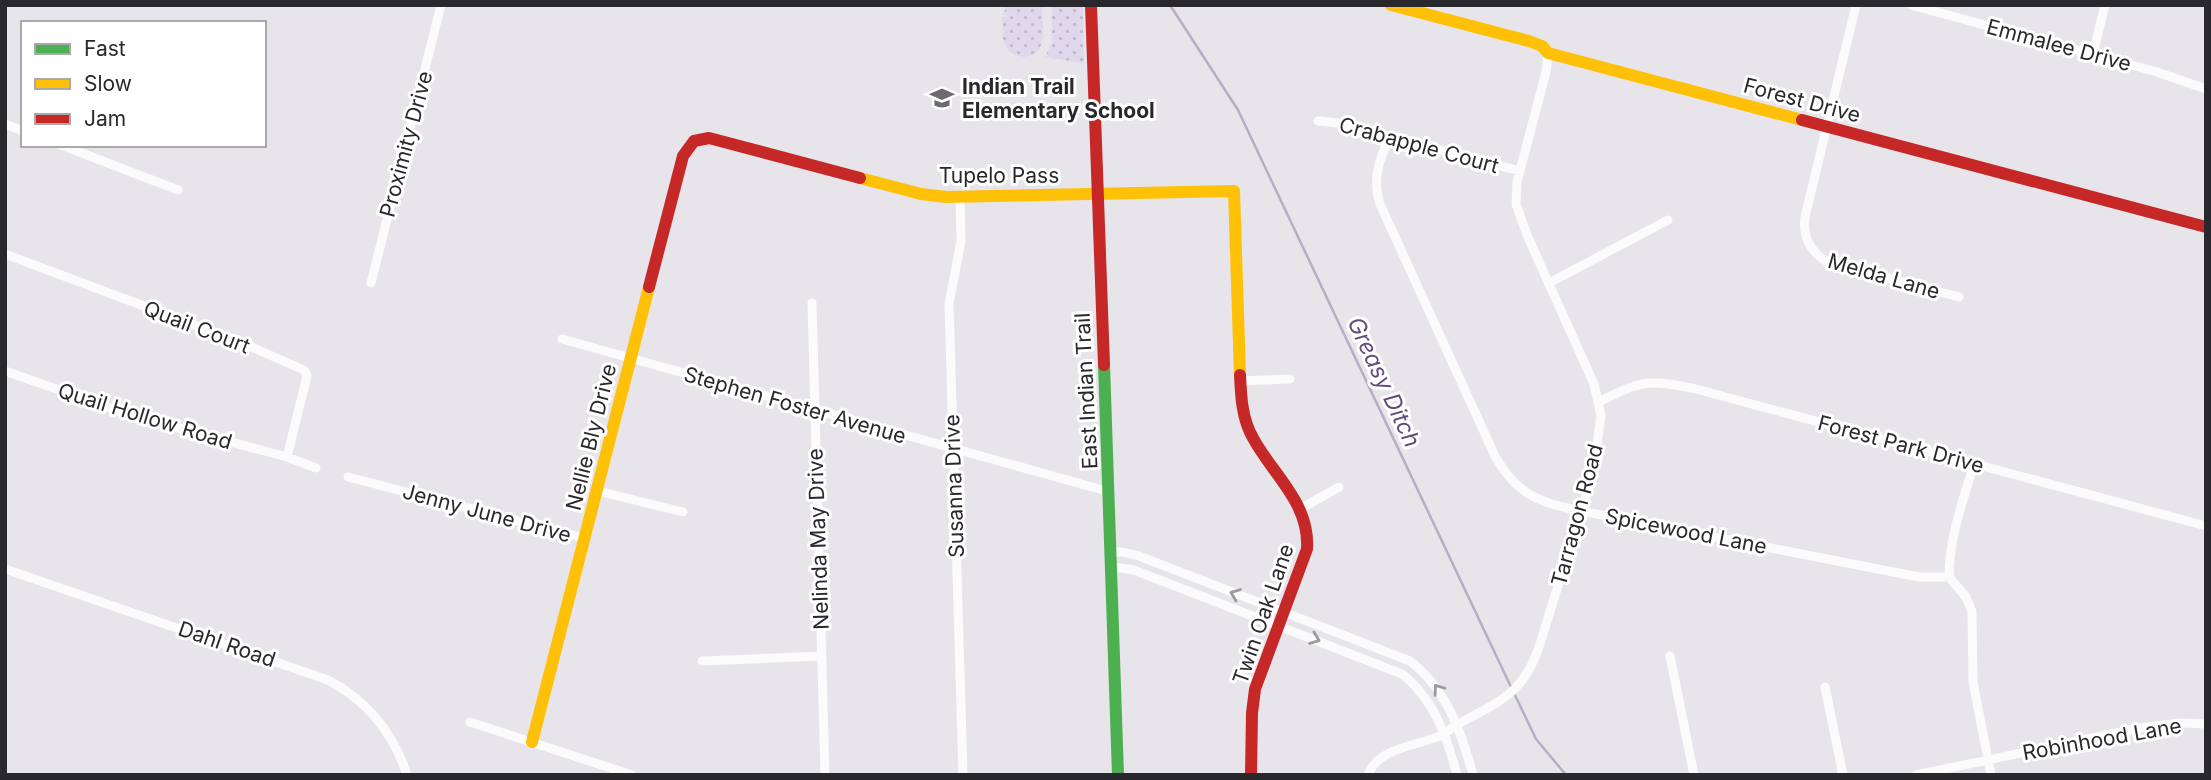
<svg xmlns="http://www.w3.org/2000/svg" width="2211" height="780" font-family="Inter,sans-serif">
	<defs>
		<pattern id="grass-dots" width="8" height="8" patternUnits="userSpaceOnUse" patternTransform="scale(1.75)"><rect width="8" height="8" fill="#dfd7eb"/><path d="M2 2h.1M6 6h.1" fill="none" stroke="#bfb9ca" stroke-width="1.8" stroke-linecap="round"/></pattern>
	</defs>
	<rect width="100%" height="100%" fill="#e7e4ea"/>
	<path fill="url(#grass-dots)" d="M 1007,5 L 1042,5 C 1042,17 1045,34 1041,45 C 1035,61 1012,60 1005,45 C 1001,37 1003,26 1002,17 L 1016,16 L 1003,15 Z
		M 1052,5 L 1083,5 L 1084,63 L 1045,57 L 1052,43 Z"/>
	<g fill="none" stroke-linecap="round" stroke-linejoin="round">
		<path stroke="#b7aec5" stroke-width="2.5" d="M 1170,5 L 1238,110 L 1511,687
			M 1514,693 L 1536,739 L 1566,775"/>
		<path stroke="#fbfbfc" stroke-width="9" d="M 1856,5 L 1805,217 C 1802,237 1810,251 1827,262 L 1959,297
			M 1911,5 L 2157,72 L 2206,89
			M 2093,54 L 2105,5
			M 1318,121 L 1338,123 L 1520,171
			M 5,124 L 23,131
			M 1390,137 C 1379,159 1372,180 1380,204 L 1495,456 C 1514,490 1534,501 1571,509 L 1919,577 L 1949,577
			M 61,145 L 178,190
			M 960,198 L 961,241 L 949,304 L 963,775
			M 5,254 L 240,342 L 304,370 L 307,376 L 287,457
			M 371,283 L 441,5
			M 1549,283 L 1668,220
			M 812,303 L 825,775
			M 562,339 L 1110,492
			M 5,371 L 133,416 L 287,457 L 316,468
			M 1239,381 L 1290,379
			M 1599,402 C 1642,380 1648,379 1696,389 L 2206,526
			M 1974,464 C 1963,501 1949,538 1949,577 L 1966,597 L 1972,612 L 1973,682 L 1991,775
			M 348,477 L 584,538
			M 598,491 L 683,512
			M 1300,509 L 1339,487
			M 1113,552 L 1123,552 L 1139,556 L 1410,661 C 1447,690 1461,731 1473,775
			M 1113,567 L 1134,570 L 1402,674 C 1434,699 1447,737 1457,775
			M 5,569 L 328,680 C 368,701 393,732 407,775
			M 1670,656 L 1694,775
			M 702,661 L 821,656
			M 1825,687 L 1843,775
			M 470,722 L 632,775
			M 1368,775 C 1378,747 1418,746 1442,735 C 1448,732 1453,726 1460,723 C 1500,701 1523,694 1539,647 L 1585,499 L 1594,465 L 1601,416 L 1594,384 L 1527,235 L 1516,204 L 1517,182 L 1546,72 L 1548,53
			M 1916,775 L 2140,728 L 2181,723 L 2206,724"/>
		<path stroke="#4caf50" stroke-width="12" d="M 1104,365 L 1118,775"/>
		<path stroke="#ffc107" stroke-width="12" d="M 1391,5 L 1529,41 L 1542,46 L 1548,53 L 1802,120
			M 860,178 L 921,194 L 946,197 L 1234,191 L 1240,375
			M 532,742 L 649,287"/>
		<path stroke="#c62828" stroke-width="12" d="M 1091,5 L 1104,365
			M 1802,120 L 2206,227
			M 649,287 L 683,156 L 694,141 L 709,138 L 860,178
			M 1240,375 C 1241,397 1242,419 1253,438 C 1273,475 1310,503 1307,549 L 1255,689 L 1252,713 L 1251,775"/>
	</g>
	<defs><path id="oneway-chevron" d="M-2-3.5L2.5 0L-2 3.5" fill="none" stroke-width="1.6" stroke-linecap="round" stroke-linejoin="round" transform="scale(1.75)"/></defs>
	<g stroke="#9c9c9e">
		<use href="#oneway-chevron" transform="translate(1235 594) rotate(-159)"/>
		<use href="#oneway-chevron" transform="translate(1315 639) rotate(21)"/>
		<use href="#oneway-chevron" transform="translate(1438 689) rotate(-126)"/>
	</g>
	<defs>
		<g id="school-bare" transform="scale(1.89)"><path d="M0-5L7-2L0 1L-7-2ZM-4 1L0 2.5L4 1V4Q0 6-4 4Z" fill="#6c6a6e" stroke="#fff" stroke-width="2.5" paint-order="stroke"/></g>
	</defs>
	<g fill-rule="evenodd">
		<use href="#school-bare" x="942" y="98"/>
	</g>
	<g text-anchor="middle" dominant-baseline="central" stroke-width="6" stroke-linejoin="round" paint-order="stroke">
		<g font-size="21" fill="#29282c" stroke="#fff">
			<text transform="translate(2059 45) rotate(15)">Emmalee Drive</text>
			<text transform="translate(1802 100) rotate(15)">Forest Drive</text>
			<text transform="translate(406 144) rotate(-75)">Proximity Drive</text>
			<text transform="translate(1419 145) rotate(15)">Crabapple Court</text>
			<text x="999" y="175">Tupelo Pass</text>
			<text transform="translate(1884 276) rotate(16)">Melda Lane</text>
			<text transform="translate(197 327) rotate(21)">Quail Court</text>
			<text transform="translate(1086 391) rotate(-93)">East Indian Trail</text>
			<text transform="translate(795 405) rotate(16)">Stephen Foster Avenue</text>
			<text transform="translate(145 416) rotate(17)">Quail Hollow Road</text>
			<text transform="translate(591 437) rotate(-76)">Nellie Bly Drive</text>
			<text transform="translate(1901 444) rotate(15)">Forest Park Drive</text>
			<text transform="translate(954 486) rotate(-92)">Susanna Drive</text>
			<text transform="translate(487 513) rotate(15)">Jenny June Drive</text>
			<text transform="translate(1577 515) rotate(-75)">Tarragon Road</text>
			<text transform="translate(1686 531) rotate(11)">Spicewood Lane</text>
			<text transform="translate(818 539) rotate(-92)">Nelinda May Drive</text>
			<text transform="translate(1263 614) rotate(-71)">Twin Oak Lane</text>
			<text transform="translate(227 644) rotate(19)">Dahl Road</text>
			<text transform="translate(2102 739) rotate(-10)">Robinhood Lane</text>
		</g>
		<g font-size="21" font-weight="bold" fill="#29282c" stroke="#fff" text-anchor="start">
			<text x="962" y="86">Indian Trail<tspan x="962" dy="24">Elementary School</tspan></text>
		</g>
		<g font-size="23" font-style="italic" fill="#614c7a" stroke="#fff">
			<text transform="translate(1384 382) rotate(65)">Greasy Ditch</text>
		</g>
	</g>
	<rect width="2211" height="780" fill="none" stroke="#29282c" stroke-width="14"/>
	<rect x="21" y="21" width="245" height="126" fill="#ffffff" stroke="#a9a9ab" stroke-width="2"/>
	<rect x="35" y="44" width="35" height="10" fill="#4caf50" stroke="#a9a9ab" stroke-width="2"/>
	<text x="84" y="56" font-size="21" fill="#29282c">Fast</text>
	<rect x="35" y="79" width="35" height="10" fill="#ffc107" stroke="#a9a9ab" stroke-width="2"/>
	<text x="84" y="91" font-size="21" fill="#29282c">Slow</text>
	<rect x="35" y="114" width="35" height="10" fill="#c62828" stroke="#a9a9ab" stroke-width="2"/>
	<text x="84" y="126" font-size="21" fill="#29282c">Jam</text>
</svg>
